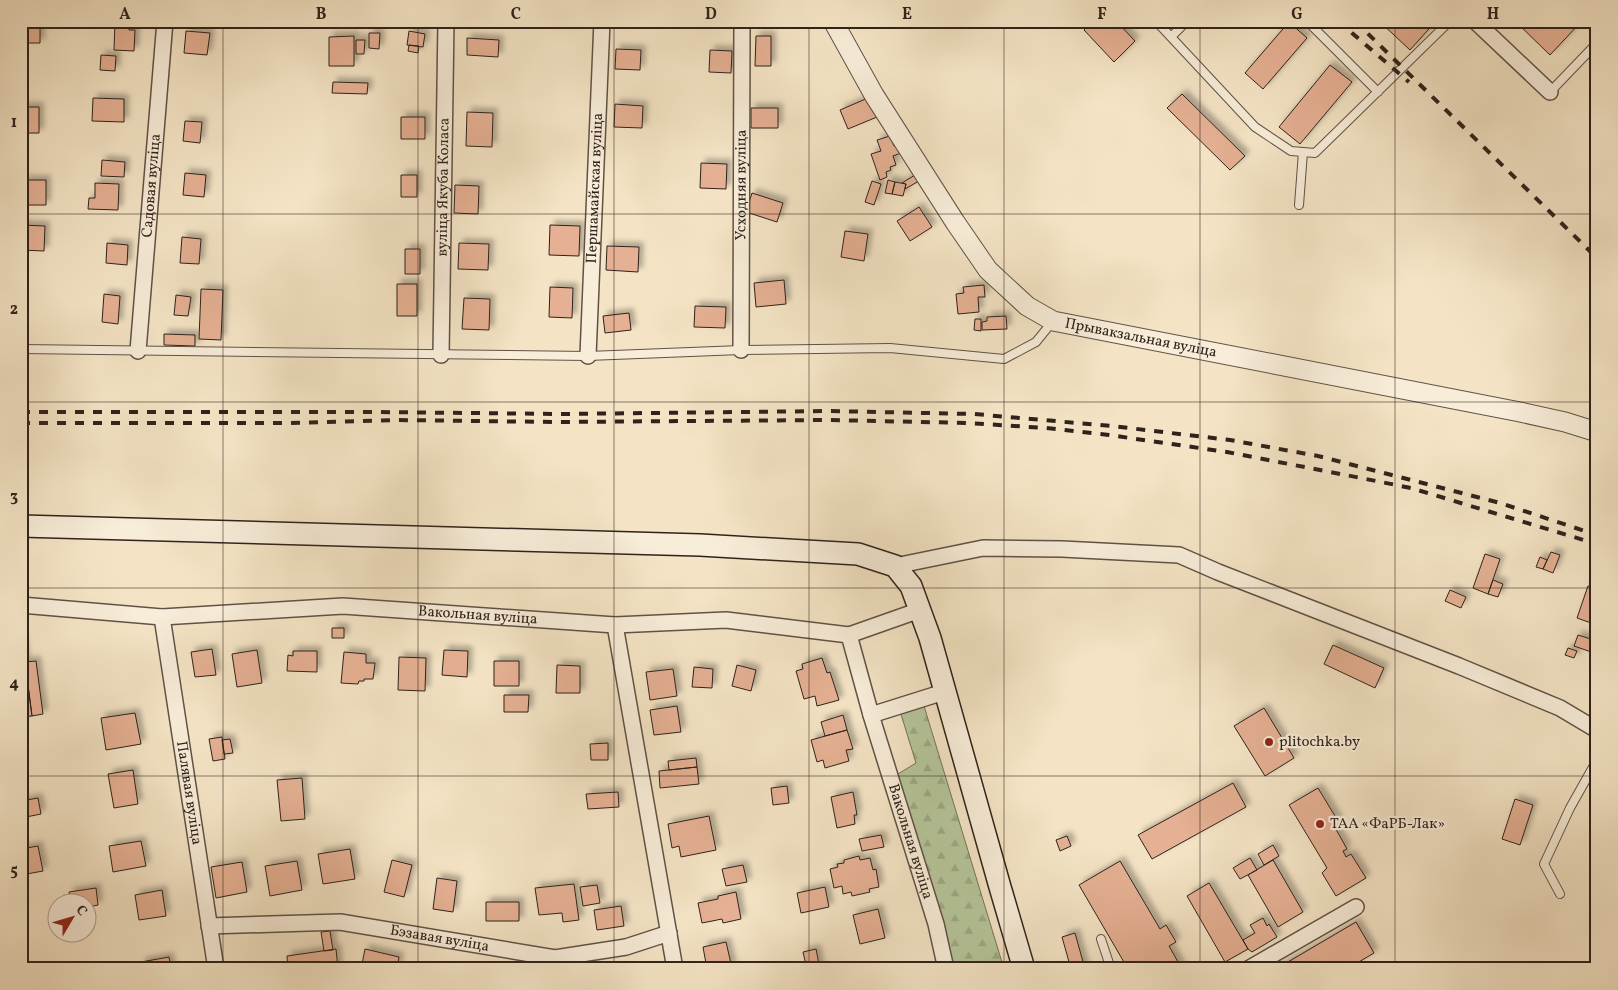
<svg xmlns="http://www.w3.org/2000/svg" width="1618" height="990" font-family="Vollkorn,serif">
	<defs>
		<pattern id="forest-firs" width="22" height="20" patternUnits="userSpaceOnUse" patternTransform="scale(1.25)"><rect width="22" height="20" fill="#b5c59a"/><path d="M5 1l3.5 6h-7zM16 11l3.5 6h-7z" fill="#9ca984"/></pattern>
		<filter id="shadow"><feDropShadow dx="4.5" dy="-4.5" stdDeviation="2.5" flood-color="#0004"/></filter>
	</defs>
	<rect width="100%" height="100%" fill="#f4e4c5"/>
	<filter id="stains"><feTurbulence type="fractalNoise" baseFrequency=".004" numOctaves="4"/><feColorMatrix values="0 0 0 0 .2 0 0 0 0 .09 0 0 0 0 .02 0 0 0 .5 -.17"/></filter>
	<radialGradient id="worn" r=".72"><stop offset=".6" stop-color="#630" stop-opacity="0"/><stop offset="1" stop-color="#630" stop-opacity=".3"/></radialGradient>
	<path fill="url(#forest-firs)" stroke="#72745a" d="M 924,706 L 1004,969 L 951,969 L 898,774 L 916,763 L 900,711 Z"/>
	<path fill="#e5b093" stroke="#2f221b" filter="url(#shadow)" d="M 21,21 L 40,21 L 40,43 L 21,43 Z
		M 115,21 L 129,21 L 129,30 L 135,30 L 134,51 L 114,50 Z
		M 1093,21 L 1116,21 L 1135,41 L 1114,62 L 1084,30 Z
		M 1379,21 L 1436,21 L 1410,50 Z
		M 1515,21 L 1575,21 L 1578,25 L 1550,55 Z
		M 1289,22 L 1307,38 L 1263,89 L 1245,73 Z
		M 186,31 L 210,33 L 207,55 L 184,53 Z
		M 409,31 L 425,34 L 423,47 L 407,45 Z
		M 369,33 L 380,33 L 379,49 L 369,48 Z
		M 354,36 L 354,66 L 329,66 L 329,37 Z
		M 756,36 L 771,36 L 771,66 L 755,66 Z
		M 467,38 L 499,40 L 498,57 L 467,55 Z
		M 356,40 L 365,40 L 364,54 L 356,54 Z
		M 409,45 L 419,46 L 418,53 L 408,51 Z
		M 616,49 L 641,50 L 640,70 L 615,69 Z
		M 710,50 L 732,51 L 731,73 L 709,72 Z
		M 101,55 L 116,56 L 115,71 L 100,70 Z
		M 1330,65 L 1352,82 L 1300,144 L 1279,127 Z
		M 333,82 L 368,83 L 367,94 L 332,93 Z
		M 1182,94 L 1245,156 L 1230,170 L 1167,108 Z
		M 93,98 L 124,99 L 124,122 L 92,121 Z
		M 868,98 L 877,117 L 848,129 L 840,110 Z
		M 615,104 L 643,106 L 642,128 L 614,127 Z
		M 21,107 L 39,107 L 39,133 L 21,133 Z
		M 751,108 L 778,108 L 778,128 L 751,128 Z
		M 467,112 L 493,113 L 492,147 L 466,146 Z
		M 401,117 L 425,117 L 425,139 L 401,139 Z
		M 185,121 L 202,122 L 200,143 L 183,141 Z
		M 890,136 L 894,146 L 898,145 L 901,153 L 893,156 L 896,165 L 890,167 L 891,170 L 886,172 L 887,177 L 880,180 L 871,154 L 881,151 L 877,140 Z
		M 102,160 L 125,162 L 124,177 L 101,176 Z
		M 701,163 L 727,164 L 726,189 L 700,188 Z
		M 185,173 L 206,175 L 204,197 L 183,195 Z
		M 401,175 L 417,175 L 417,197 L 401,197 Z
		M 915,175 L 919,181 L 905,189 L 906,184 L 902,183 Z
		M 24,180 L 46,180 L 46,205 L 23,205 Z
		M 888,180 L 895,182 L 892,194 L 885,193 Z
		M 872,181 L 881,184 L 874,205 L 865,202 Z
		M 895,182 L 906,184 L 903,196 L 892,194 Z
		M 95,183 L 119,184 L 118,210 L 88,209 L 89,198 L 95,198 Z
		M 455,185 L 479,186 L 478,214 L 454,213 Z
		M 752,193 L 783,203 L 777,222 L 746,212 Z
		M 919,207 L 932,227 L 910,241 L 897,221 Z
		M 21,225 L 45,226 L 44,251 L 21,250 Z
		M 550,225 L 580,226 L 579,256 L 549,255 Z
		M 845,231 L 868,234 L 864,261 L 841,257 Z
		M 182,237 L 201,239 L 199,264 L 180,263 Z
		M 107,243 L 128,245 L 127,265 L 106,263 Z
		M 459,243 L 489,244 L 488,270 L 458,269 Z
		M 607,246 L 639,247 L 638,272 L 606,270 Z
		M 405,249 L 420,249 L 420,274 L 405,274 Z
		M 784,280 L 786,304 L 756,307 L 754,283 Z
		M 397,284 L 417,284 L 417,316 L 397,316 Z
		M 984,285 L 985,297 L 978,297 L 979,312 L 958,314 L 956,294 L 964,293 L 963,287 Z
		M 550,287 L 573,288 L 572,318 L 549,317 Z
		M 201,289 L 223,290 L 221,340 L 199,339 Z
		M 104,294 L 120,296 L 118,324 L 102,322 Z
		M 176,295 L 191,297 L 188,316 L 174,315 Z
		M 464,298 L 490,299 L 489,330 L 462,329 Z
		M 695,306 L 726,307 L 725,328 L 694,327 Z
		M 629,313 L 631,330 L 605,333 L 603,316 Z
		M 1006,316 L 1007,329 L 982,330 L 982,322 L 987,321 L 987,317 Z
		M 975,319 L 981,319 L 981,331 L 974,330 Z
		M 164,334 L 195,335 L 195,346 L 164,345 Z
		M 1551,552 L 1560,555 L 1553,573 L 1543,569 Z
		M 1485,554 L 1500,559 L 1488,594 L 1473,588 Z
		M 1540,557 L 1547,560 L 1543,569 L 1536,567 Z
		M 1493,580 L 1503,584 L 1498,597 L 1488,594 Z
		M 1588,586 L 1597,589 L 1597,618 L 1593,617 L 1591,623 L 1577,618 Z
		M 1450,590 L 1466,597 L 1461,608 L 1445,601 Z
		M 332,628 L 344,628 L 344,638 L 332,638 Z
		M 1578,635 L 1597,641 L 1597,654 L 1574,646 Z
		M 21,636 L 25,662 L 21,663 Z
		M 1333,645 L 1384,668 L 1375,688 L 1324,664 Z
		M 1568,648 L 1577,651 L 1574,658 L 1565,655 Z
		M 212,649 L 216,675 L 195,677 L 191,652 Z
		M 257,650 L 262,683 L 237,687 L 232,654 Z
		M 444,650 L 468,651 L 467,677 L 442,675 Z
		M 293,651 L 317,651 L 317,672 L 287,671 L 288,655 L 293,656 Z
		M 344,652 L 366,654 L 366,663 L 375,663 L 373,679 L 364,679 L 364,681 L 359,681 L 358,684 L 341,683 Z
		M 399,657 L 426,658 L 425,691 L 398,690 Z
		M 822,658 L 827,673 L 830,672 L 839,700 L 817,706 L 815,696 L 804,699 L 796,671 L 803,669 L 802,664 Z
		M 36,661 L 43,714 L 32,716 L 25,662 Z
		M 494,661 L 519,661 L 519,686 L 494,686 Z
		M 25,662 L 32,716 L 21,717 L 21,663 Z
		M 557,665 L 580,666 L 580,693 L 556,693 Z
		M 737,665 L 756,670 L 751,691 L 732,686 Z
		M 694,667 L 713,669 L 712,688 L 692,687 Z
		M 673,669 L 677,696 L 650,700 L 646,672 Z
		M 504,695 L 529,695 L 528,712 L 504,712 Z
		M 677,706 L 681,732 L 654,735 L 650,710 Z
		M 1264,708 L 1294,758 L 1265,776 L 1234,726 Z
		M 135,713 L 141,744 L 106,750 L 101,718 Z
		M 843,715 L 847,730 L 825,736 L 821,722 Z
		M 847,730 L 853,749 L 846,750 L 849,761 L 825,768 L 823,760 L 817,762 L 811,740 Z
		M 222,737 L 225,759 L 213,761 L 209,739 Z
		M 230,739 L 233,753 L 224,754 L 222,740 Z
		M 608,743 L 608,760 L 591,760 L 590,744 Z
		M 696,758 L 697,767 L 669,770 L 668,761 Z
		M 697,767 L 699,784 L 660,788 L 659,771 Z
		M 133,770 L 138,804 L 114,808 L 108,774 Z
		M 302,778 L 305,819 L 281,821 L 277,780 Z
		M 1233,783 L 1246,807 L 1152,859 L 1138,835 Z
		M 787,786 L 789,803 L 773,805 L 771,788 Z
		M 1318,788 L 1338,821 L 1333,824 L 1347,849 L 1343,851 L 1346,857 L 1351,854 L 1366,878 L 1336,896 L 1322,873 L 1327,868 L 1289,805 Z
		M 618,792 L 619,807 L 588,809 L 586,794 Z
		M 853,792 L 857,815 L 854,815 L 855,824 L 837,828 L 831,797 Z
		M 38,798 L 41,814 L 21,818 L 21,801 Z
		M 1515,799 L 1533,805 L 1520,845 L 1502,839 Z
		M 1597,815 L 1597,838 L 1590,835 Z
		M 709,816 L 716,850 L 681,857 L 679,846 L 672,848 L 668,824 Z
		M 881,835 L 884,847 L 862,851 L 859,839 Z
		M 1067,836 L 1071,846 L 1060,851 L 1056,840 Z
		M 141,841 L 146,866 L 113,872 L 109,846 Z
		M 1273,845 L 1279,856 L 1264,865 L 1258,854 Z
		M 38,846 L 43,871 L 21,875 L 21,849 Z
		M 350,849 L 355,879 L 323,884 L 318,854 Z
		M 859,856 L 860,860 L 870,858 L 873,870 L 876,869 L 879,887 L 869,889 L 870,892 L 852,896 L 851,892 L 843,894 L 842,886 L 834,888 L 830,869 L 838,867 L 837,864 L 844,863 L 844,860 Z
		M 1250,858 L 1257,870 L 1240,879 L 1233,868 Z
		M 392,860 L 412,865 L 404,897 L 384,892 Z
		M 1273,860 L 1303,912 L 1278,927 L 1248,875 Z
		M 297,861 L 302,890 L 270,896 L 265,866 Z
		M 1120,861 L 1160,929 L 1166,925 L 1176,942 L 1169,946 L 1182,969 L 1128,969 L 1079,885 Z
		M 242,862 L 247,892 L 216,898 L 211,867 Z
		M 743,865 L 747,882 L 726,886 L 722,869 Z
		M 437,878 L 457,881 L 453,912 L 433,909 Z
		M 1209,883 L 1248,949 L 1225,962 L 1187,896 Z
		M 574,884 L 579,920 L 563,922 L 562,913 L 539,915 L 535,888 Z
		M 597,885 L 600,903 L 583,906 L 580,887 Z
		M 825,887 L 829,907 L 801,913 L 797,893 Z
		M 96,888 L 98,905 L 88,907 L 88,902 L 71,902 L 69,892 Z
		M 162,890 L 166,916 L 139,920 L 135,895 Z
		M 736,892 L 741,919 L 723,923 L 722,919 L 702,923 L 698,903 L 718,899 L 718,896 Z
		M 486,902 L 519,902 L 519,921 L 486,921 Z
		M 621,906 L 624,926 L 597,930 L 594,910 Z
		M 878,909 L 885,938 L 860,944 L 853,915 Z
		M 1263,918 L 1267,926 L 1269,924 L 1277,937 L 1252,952 L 1248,949 L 1243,940 L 1255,933 L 1250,925 Z
		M 1356,922 L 1374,953 L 1347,969 L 1276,969 Z
		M 330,931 L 333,950 L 324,951 L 321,932 Z
		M 1075,933 L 1085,969 L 1071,969 L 1062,937 Z
		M 726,942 L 732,968 L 707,969 L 703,947 Z
		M 336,949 L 338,969 L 288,969 L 287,956 Z
		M 365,949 L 399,957 L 397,969 L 361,969 Z
		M 816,949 L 820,969 L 807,969 L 803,952 Z
		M 169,957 L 171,969 L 142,969 L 141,962 Z"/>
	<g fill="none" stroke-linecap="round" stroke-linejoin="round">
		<g stroke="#605246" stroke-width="10">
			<path id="service" d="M 1156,21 L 1255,127 L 1291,151 L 1315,153 L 1450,21
				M 1307,21 L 1378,92
				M 1171,37 L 1187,21
				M 1550,92 L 1597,43
				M 1299,205 L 1303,152
				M 21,349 L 588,356 L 741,350 L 890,348 L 1004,359 L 1036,342 L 1053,321
				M 1560,894 L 1544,864 L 1570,808 L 1597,760
				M 1101,939 L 1111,969"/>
		</g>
		<g stroke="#605246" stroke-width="18">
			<g id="minor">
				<path d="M 1475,21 L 1550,92"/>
				<path id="s1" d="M 741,350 L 742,21"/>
				<path id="s2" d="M 138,351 L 165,21"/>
				<path id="s3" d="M 441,355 L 446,21"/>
				<path id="s4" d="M 588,356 L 602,21"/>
				<path d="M 895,566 L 983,548 L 1062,549 L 1179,555 L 1218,572 L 1459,666 L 1560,708 L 1597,730"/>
				<path id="s5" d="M 21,605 L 162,617 L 343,606 L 615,625 L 726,620 L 849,635 L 871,715 L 936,924 L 946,969"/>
				<path id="s6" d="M 162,617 L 216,969"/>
				<path d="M 615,625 L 675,969"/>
				<path d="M 849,635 L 920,610"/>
				<path d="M 871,715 L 944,692"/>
				<path id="s7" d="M 209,926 L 340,922 L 555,958 L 626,947 L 669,933"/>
				<path d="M 1248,969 L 1356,907"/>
			</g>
		</g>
		<g stroke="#605246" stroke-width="21">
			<g id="tertiary">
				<path id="s8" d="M 833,21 L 874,95 L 955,222 L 988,270 L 1027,306 L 1053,321 L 1520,412 L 1565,422 L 1597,432"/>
			</g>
		</g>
		<g stroke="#2f221b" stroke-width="24">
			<path id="secondary" d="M 21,526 L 700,545 L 858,554 L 895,566 L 911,586 L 930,638 L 1000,887 L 1024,969"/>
		</g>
		<use href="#service" stroke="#f8edd9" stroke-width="8"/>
		<use href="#minor" stroke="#f8edd9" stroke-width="15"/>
		<use href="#tertiary" stroke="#f8edd9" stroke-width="19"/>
		<use href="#secondary" stroke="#f8edd9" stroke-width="21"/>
		<path stroke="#2f221b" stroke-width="4" stroke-dasharray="9 9" stroke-linecap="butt" d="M 1338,21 L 1409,82
			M 1355,21 L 1597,258
			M 21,412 L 376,412 L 563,414 L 831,411 L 974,414 L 1112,426 L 1230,440 L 1318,456 L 1500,503 L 1597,535
			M 21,423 L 288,423 L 398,420 L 555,422 L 829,420 L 969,423 L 1046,428 L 1109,435 L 1227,452 L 1361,478 L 1411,488 L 1597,544"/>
	</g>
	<path fill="none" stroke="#2f221b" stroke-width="1" stroke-opacity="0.55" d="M 223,21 L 223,969M 418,21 L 418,969M 614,21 L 614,969M 809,21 L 809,969M 1004,21 L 1004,969M 1200,21 L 1200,969M 1395,21 L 1395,969M 21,214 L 1597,214M 21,402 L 1597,402M 21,588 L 1597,588M 21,776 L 1597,776"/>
	<g fill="#8f2418" stroke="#f8edd9" stroke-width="2">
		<circle cx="1269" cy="742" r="5"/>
		<circle cx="1320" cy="824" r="5"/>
	</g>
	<g text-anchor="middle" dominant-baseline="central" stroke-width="4.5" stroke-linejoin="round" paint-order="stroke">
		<g font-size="15" fill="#2f221b" stroke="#f8edd9">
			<text stroke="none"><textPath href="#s2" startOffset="166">Садовая вуліца</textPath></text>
			<text stroke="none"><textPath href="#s1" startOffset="165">Усходняя вуліца</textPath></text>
			<text stroke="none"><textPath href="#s3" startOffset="168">вуліца Якуба Коласа</textPath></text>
			<text stroke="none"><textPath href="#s4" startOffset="168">Першамайская вуліца</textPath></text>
			<text stroke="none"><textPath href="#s8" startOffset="466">Прывакзальная вуліца</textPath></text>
			<text stroke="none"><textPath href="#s5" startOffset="458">Вакольная вуліца</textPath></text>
			<text stroke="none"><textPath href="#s6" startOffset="178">Палявая вуліца</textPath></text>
			<text stroke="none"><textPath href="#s5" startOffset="1046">Вакольная вуліца</textPath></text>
			<text stroke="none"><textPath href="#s7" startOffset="232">Бэзавая вуліца</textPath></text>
		</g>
		<g font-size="15" fill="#2f221b" stroke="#f8edd9" text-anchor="start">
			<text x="1279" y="742">plitochka.by</text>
			<text x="1330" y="824">ТАА «ФаРБ-Лак»</text>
		</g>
	</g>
	<rect width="1618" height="990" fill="none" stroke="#f4e4c5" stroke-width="55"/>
	<g transform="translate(72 918) rotate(52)"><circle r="24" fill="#f8edd9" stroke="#a89c8d"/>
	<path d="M0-4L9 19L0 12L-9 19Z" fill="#8f2418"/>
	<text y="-8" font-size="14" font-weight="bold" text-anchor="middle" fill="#2f221b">С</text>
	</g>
	<rect x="28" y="28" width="1562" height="934" fill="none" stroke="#2f221b" stroke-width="2"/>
	<g font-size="16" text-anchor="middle" font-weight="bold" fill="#2f221b">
		<text x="125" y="19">A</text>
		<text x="321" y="19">B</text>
		<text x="516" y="19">C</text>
		<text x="711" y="19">D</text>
		<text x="907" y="19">E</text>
		<text x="1102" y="19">F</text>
		<text x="1297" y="19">G</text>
		<text x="1493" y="19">H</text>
		<text x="14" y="127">1</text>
		<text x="14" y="314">2</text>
		<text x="14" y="501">3</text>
		<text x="14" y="688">4</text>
		<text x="14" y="875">5</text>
	</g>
	<rect width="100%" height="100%" filter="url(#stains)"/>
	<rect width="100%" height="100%" fill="url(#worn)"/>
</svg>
